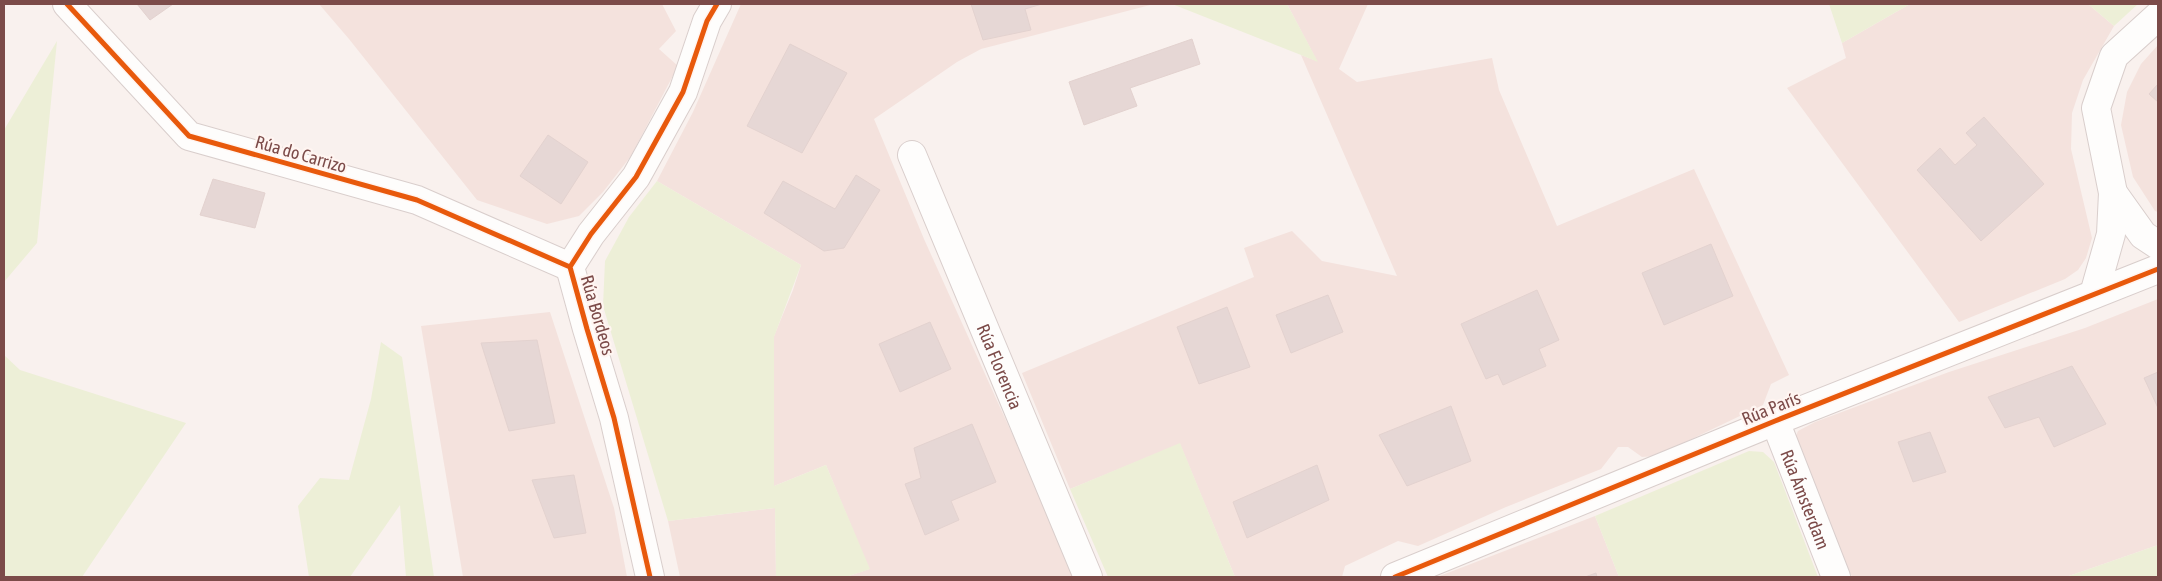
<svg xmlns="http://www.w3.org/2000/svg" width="2162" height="581" font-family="'Asap Condensed',sans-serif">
	<rect width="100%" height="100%" fill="#f9f1ee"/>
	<path fill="#f4e2dd" d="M 319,4 L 662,4 L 676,31 L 659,49 L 678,66 L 631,156 L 603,192 L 579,216 L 547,224 L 477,200 L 349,39 Z
		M 741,4 L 1154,4 L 981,49 L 957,62 L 874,119 L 924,239 L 1042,500 L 1075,577 L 846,577 L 869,569 L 826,465 L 774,486 L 774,336 L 793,290 L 801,265 L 657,181 L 693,112 Z
		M 1287,4 L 1368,4 L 1339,69 L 1357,82 L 1492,58 L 1499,90 L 1557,226 L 1694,169 L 1789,375 L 1771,384 L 1763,405 L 1656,456 L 1642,457 L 1628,447 L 1618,447 L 1601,469 L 1506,507 L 1418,546 L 1398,541 L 1345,566 L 1342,577 L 1235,577 L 1180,444 L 1070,489 L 1022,373 L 1254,277 L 1244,248 L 1292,231 L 1322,261 L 1397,276 L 1301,55 L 1317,61 Z
		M 1910,4 L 2088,4 L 2114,26 L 2083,80 L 2072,113 L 2071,149 L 2092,238 L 2086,258 L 2078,270 L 2065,279 L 1959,322 L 1787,88 L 1846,58 L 1842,43 Z
		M 2158,45 L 2158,212 L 2155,211 L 2133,177 L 2121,125 L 2127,92 L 2141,64 Z
		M 2158,299 L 2158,545 L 2066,577 L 1852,577 L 1794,441 L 1798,431 L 1815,422 L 1949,372 L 2085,328 Z
		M 550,312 L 614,508 L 627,577 L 463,577 L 421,326 Z
		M 775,508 L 776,577 L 680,577 L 668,521 Z
		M 1595,516 L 1619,577 L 1437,577 Z"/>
	<path fill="#edefd7" d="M 1172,4 L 1287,4 L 1318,62 L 1301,55 Z
		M 1829,4 L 1910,4 L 1842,43 Z
		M 2088,4 L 2138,4 L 2114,26 Z
		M 57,41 L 37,243 L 4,282 L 4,130 Z
		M 657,181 L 801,265 L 774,337 L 774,486 L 826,465 L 870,569 L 846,577 L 776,577 L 775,508 L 668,521 L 603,306 L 605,261 L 629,217 Z
		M 381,342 L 402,357 L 434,577 L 406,577 L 400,505 L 350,577 L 309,577 L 298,506 L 320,478 L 349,480 L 371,399 Z
		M 4,355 L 20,370 L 186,423 L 82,577 L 4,577 Z
		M 1180,443 L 1235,577 L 1108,577 L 1070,489 Z
		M 1749,451 L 1763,452 L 1774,462 L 1818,577 L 1619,577 L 1595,516 Z
		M 2158,545 L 2158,577 L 2066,577 Z"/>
	<path fill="#e6d7d5" stroke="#e3d2cf" d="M 137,4 L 173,4 L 150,20 Z
		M 971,4 L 1042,4 L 1025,9 L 1031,30 L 983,40 Z
		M 1192,39 L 1200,64 L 1130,88 L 1137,106 L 1084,125 L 1069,82 Z
		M 790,44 L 847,73 L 802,153 L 747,126 Z
		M 2158,84 L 2158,102 L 2149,94 Z
		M 1984,117 L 2044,184 L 1981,241 L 1917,170 L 1940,148 L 1955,165 L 1977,145 L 1966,133 Z
		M 548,135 L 588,162 L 561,204 L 520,176 Z
		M 856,175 L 880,190 L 844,248 L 824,251 L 764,213 L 783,181 L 835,209 Z
		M 213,179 L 265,193 L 255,228 L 200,215 Z
		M 1711,244 L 1733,296 L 1664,325 L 1642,273 Z
		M 1537,290 L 1559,340 L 1539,349 L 1546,366 L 1503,385 L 1498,374 L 1486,379 L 1461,324 Z
		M 1328,295 L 1343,332 L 1291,353 L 1276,315 Z
		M 1227,307 L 1250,367 L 1199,384 L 1177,327 Z
		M 930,322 L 951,369 L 900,392 L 879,344 Z
		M 537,340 L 555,423 L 509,431 L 481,343 Z
		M 2072,366 L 2106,424 L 2054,447 L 2039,417 L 2005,428 L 1988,397 Z
		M 2158,372 L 2158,408 L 2144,378 Z
		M 1451,406 L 1471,461 L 1407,486 L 1379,435 Z
		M 972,424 L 996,482 L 951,501 L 959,520 L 925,535 L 905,484 L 921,478 L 914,448 Z
		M 1930,432 L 1946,472 L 1913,482 L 1898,442 Z
		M 1317,465 L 1329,500 L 1247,538 L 1233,502 Z
		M 574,475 L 586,533 L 554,538 L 532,480 Z
		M 1596,573 L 1597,577 L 1585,577 Z"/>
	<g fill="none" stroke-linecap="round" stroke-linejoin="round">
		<g stroke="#d9cecc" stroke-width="30">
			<g id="minor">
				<path d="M 67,4 L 189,136 L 417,200 L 570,267"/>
				<path id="s1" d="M 912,155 L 1088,577"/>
				<path d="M 2113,193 L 2143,235 L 2158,245"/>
				<path d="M 2094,294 L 2111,234 L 2113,193 L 2096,108 L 2114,56 L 2158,16"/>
				<path id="s2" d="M 1775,421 L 1836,577"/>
				<path d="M 650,577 L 614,418 L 587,329 L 570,267 L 591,234 L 636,177 L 683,92 L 707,21 L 717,4"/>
				<path d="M 1395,577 L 1775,421 L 2158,269"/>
			</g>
		</g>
		<use href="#minor" stroke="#fefdfc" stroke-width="28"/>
		<g stroke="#fff5f1" stroke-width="8">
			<path id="cycleway" d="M 67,4 L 189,136 L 417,200 L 570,267
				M 650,577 L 614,418 L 587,329 L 570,267 L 591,234 L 636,177 L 683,92 L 707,21 L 717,4
				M 1395,577 L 1775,421 L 2158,269"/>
		</g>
		<use href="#cycleway" stroke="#e8590c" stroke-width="5"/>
	</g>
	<g text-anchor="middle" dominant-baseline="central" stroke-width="4.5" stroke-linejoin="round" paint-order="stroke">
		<g font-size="18" fill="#7c4b49" stroke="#fff5f1">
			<text transform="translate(301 154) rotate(16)">Rúa do Carrizo</text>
			<text transform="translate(598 315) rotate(74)">Rúa Bordeos</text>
			<text stroke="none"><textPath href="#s1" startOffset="229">Rúa Florencia</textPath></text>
			<text transform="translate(1771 408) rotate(-22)">Rúa París</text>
			<text stroke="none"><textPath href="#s2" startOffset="84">Rúa Ámsterdam</textPath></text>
		</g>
	</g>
	<rect width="2162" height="581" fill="none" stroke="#7c4b49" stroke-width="10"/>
</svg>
